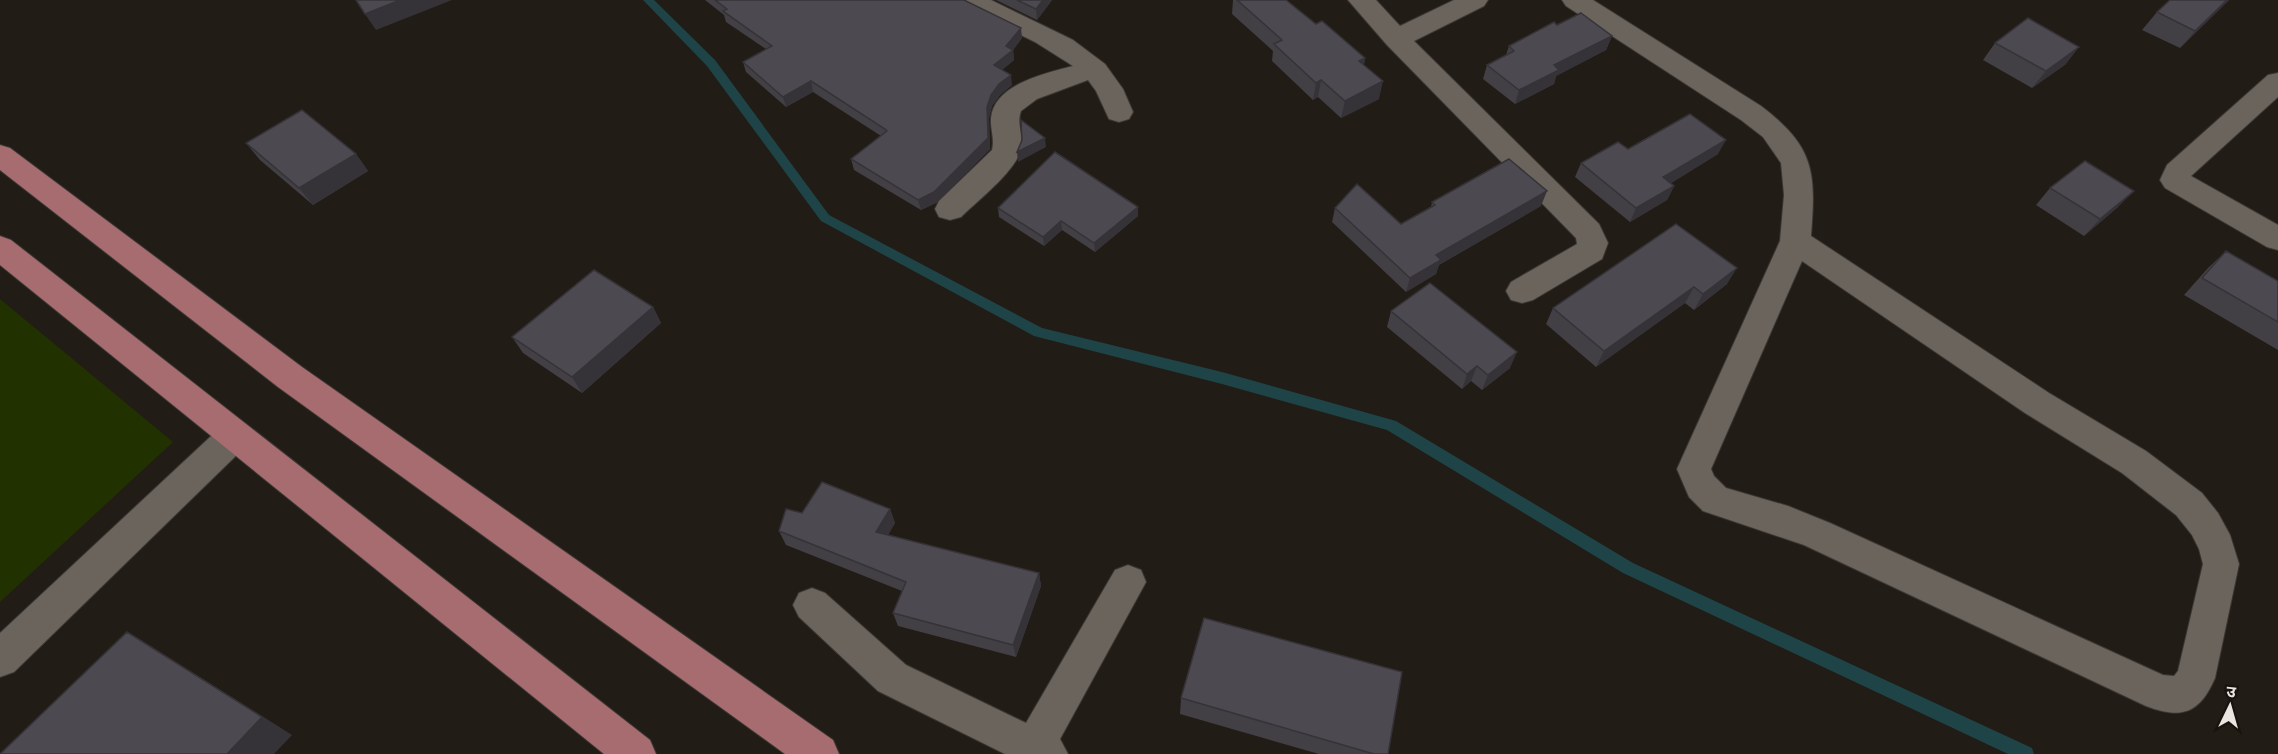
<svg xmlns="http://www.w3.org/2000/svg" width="2278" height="754" font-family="Ubuntu,'Noto Sans Devanagari',sans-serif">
	<rect width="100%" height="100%" fill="#211c16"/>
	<path fill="#223100" d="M 0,299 L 173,442 L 0,602 Z"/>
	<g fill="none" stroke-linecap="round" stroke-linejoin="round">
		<path fill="#1f4447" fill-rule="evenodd" d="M 643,0 L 654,0 L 715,60 L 829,215 L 1042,328 L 1222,372 L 1396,421 L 1633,563 L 2032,748 L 2034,754 L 2008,754 L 1623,573 L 1387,430 L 1222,384 L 1034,336 L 821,221 L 707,66 Z"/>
		<g stroke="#3b3734" stroke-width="2">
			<path id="minor" d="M 957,0 L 991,0 L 1073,40 L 1105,64 L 1123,89 L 1133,112 L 1129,119 L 1119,122 L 1109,119 L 1096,91 L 1088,80 L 1037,99 L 1021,111 C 1016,124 1024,136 1021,149 C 1016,171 977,201 961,217 L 950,220 L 939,217 L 935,209 L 939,201 L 992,150 C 995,139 990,129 991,118 C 994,84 1046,73 1073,66 L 1035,42 L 961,6 Z
				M 1348,0 L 1376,0 L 1400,26 L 1454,0 L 1488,0 L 1484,6 L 1414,41 L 1599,224 L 1608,243 L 1602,259 L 1533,300 L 1522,303 L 1511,300 L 1506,291 L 1511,282 L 1577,244 L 1576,238 L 1387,45 Z
				M 1562,0 L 1593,0 L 1761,106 C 1815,147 1816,172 1811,236 L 2049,393 L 2146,451 L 2202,493 L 2218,513 L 2230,535 L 2239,564 L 2215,678 C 2200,713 2182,720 2146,706 L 1804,545 L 1703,511 L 1689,497 L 1677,469 L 1780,241 L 1784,195 L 1781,163 L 1763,137 L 1741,120 L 1566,6 ZM 1802,261 L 2025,413 L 2122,473 L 2176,515 L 2192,535 L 2199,549 L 2203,564 L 2178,671 L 2174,676 L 2163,675 L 1830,523 L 1788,506 L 1726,488 L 1714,476 L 1711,469 Z
				M 2278,73 L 2278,97 L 2191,176 L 2278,225 L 2278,250 L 2267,247 L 2165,188 L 2160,180 L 2167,165 L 2268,75 Z
				M 235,421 L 247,425 L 252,435 L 247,445 L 14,672 L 0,677 L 0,633 L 223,425 Z
				M 1128,565 L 1141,570 L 1146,582 L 1060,739 L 1068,754 L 1005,754 L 878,691 L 799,617 L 793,605 L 799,593 L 812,588 L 825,593 L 906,665 L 1026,723 L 1115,570 Z"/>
		</g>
		<g stroke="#3b3734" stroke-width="2">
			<path id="major" d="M 0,145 L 10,148 L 302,367 L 833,740 L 839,754 L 785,754 L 278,387 L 0,170 Z
				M 0,236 L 11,240 L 650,740 L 656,754 L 604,754 L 0,265 Z"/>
		</g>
		<use href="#minor" fill="#6a645d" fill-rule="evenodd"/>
		<use href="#major" fill="#a66c70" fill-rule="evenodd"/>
	</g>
	<path fill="#423f45" d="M 705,0 L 964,0 L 1022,38 L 1013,50 L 1014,60 L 1002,70 L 1012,85 L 1000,95 L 992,106 L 989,118 L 990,149 L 936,203 L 921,210 L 854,170 L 851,159 L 881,136 L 813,92 L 786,107 L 746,72 L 743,62 L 766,49 L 726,22 L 724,15 Z
		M 996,0 L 1052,0 L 1037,20 Z
		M 1233,0 L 1286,0 L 1316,24 L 1365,58 L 1364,65 L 1379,99 L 1341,118 L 1318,97 L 1313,100 L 1272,61 L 1273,51 L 1232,14 Z
		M 2170,0 L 2229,0 L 2180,48 L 2142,30 L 2157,12 Z
		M 1557,25 L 1612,36 L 1606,50 L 1556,76 L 1554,84 L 1515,104 L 1483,79 L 1487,65 L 1506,55 L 1509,46 Z
		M 1995,43 L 2066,64 L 2032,88 L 1983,60 Z
		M 246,143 L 356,154 L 368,171 L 313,205 L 260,160 Z
		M 1628,149 L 1718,154 L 1671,183 L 1674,186 L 1667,200 L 1630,222 L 1575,177 L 1581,163 Z
		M 2050,188 L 2118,207 L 2084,236 L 2036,205 Z
		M 1432,202 L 1541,206 L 1439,265 L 1436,274 L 1406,292 L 1332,222 L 1335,208 L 1401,224 L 1431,207 Z
		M 1138,207 L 1138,216 L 1095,252 L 1062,230 L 1044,246 L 999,217 L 998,208 Z
		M 1676,224 L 1727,284 L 1694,310 L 1685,303 L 1596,367 L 1546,324 L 1553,308 Z
		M 2226,251 L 2278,281 L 2278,350 L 2184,295 L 2208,268 Z
		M 653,307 L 661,323 L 582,393 L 523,353 L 512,337 Z
		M 1391,311 L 1510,368 L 1482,390 L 1471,381 L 1462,389 L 1387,327 Z
		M 890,509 L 895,523 L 888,535 L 1039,573 L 1041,586 L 1016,657 L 898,626 L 893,613 L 902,591 L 786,545 L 779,531 L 802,513 Z
		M 1181,698 L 1388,754 L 1319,754 L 1180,714 Z"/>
	<path fill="#363338" d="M 400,0 L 452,0 L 376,30 L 365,14 Z
		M 1043,0 L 1052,0 L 1037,20 L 1036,9 Z
		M 2227,0 L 2229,0 L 2180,48 L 2195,31 Z
		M 1021,28 L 1022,38 L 1013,50 L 1014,60 L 995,76 L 994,65 L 1006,46 Z
		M 1612,36 L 1606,50 L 1556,76 L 1554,84 L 1515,104 L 1519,90 L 1554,65 Z
		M 2079,47 L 2066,64 L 2032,88 L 2046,71 Z
		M 1365,58 L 1362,76 L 1359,61 Z
		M 1011,75 L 1012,85 L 1000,95 L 992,106 L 989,118 L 990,149 L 936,203 L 921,210 L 918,200 L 987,107 L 991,95 L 999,84 Z
		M 1321,80 L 1318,97 L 1313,100 L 1316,83 Z
		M 811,81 L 813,92 L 786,107 L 783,97 Z
		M 1383,81 L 1379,99 L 1341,118 L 1345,101 Z
		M 1045,138 L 1046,147 L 1018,162 L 1017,152 Z
		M 1726,140 L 1718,154 L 1657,192 L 1663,177 Z
		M 356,154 L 368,171 L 313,205 L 299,188 Z
		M 1674,186 L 1667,200 L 1630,222 L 1636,208 Z
		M 1547,191 L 1541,206 L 1439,265 L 1436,274 L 1406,292 L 1410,278 L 1436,255 Z
		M 2134,191 L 2118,207 L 2084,236 L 2100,219 Z
		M 1138,207 L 1138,216 L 1095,252 L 1094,243 Z
		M 1061,221 L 1062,230 L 1044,246 L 1043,237 Z
		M 1737,268 L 1727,284 L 1694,310 L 1703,294 Z
		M 1694,287 L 1685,303 L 1596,367 L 1604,351 Z
		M 653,307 L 661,323 L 582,393 L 572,377 Z
		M 1517,352 L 1510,368 L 1482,390 L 1488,375 Z
		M 1477,366 L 1471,381 L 1462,389 L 1467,374 Z
		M 890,509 L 895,523 L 881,546 L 876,532 Z
		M 1039,573 L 1041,586 L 1016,657 L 1013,645 Z
		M 127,632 L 160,652 L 292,735 L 274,754 L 227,754 Z"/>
	<path fill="#4d4950" stroke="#363338" stroke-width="1.5" d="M 356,0 L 400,0 L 365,14 Z
		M 715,0 L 964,0 L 1021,28 L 1006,46 L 1013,50 L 994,65 L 1011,75 L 999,84 L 991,95 L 987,107 L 988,138 L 934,192 L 918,200 L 851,159 L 887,131 L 885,129 L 811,81 L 783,97 L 743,62 L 772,46 L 723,11 L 727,9 Z
		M 1017,0 L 1043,0 L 1036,9 Z
		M 1237,0 L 1286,0 L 1316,24 L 1322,21 L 1365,58 L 1359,61 L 1383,81 L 1345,101 L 1321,80 L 1316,83 L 1274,44 L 1282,40 Z
		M 2170,0 L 2227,0 L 2195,31 L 2157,12 Z
		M 1581,13 L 1612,36 L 1554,65 L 1559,70 L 1519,90 L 1487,65 L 1514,51 L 1509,46 L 1554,22 L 1557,25 Z
		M 2028,18 L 2079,47 L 2046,71 L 1995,43 Z
		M 302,110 L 356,154 L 299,188 L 246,143 Z
		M 1690,114 L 1726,140 L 1663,177 L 1674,186 L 1636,208 L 1581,163 L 1618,142 L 1628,149 Z
		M 1021,120 L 1045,138 L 1017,152 L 1022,140 Z
		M 1055,152 L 1138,207 L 1094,243 L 1061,221 L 1043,237 L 998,208 Z
		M 1509,159 L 1547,191 L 1436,255 L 1441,260 L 1410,278 L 1335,208 L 1357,184 L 1401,224 L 1435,205 L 1432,202 Z
		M 2085,161 L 2134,191 L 2100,219 L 2050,188 Z
		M 1676,224 L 1737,268 L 1703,294 L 1694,287 L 1604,351 L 1553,308 Z
		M 2226,251 L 2278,281 L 2278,322 L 2202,278 Z
		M 594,270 L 653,307 L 572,377 L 512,337 Z
		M 1430,283 L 1517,352 L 1488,375 L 1477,366 L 1467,374 L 1391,311 Z
		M 822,482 L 890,509 L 876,532 L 1039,573 L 1013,645 L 893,613 L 906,582 L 779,531 L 786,509 L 802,513 Z
		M 1204,618 L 1402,672 L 1388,754 L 1374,754 L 1181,698 Z
		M 127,632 L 262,717 L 227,754 L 0,754 Z"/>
	<g transform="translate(2230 706) rotate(5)" stroke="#18130d" stroke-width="4.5" paint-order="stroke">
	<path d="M0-4.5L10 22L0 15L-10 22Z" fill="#e9e5e1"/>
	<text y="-9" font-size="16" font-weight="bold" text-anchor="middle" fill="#e9e5e1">उ</text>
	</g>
</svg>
